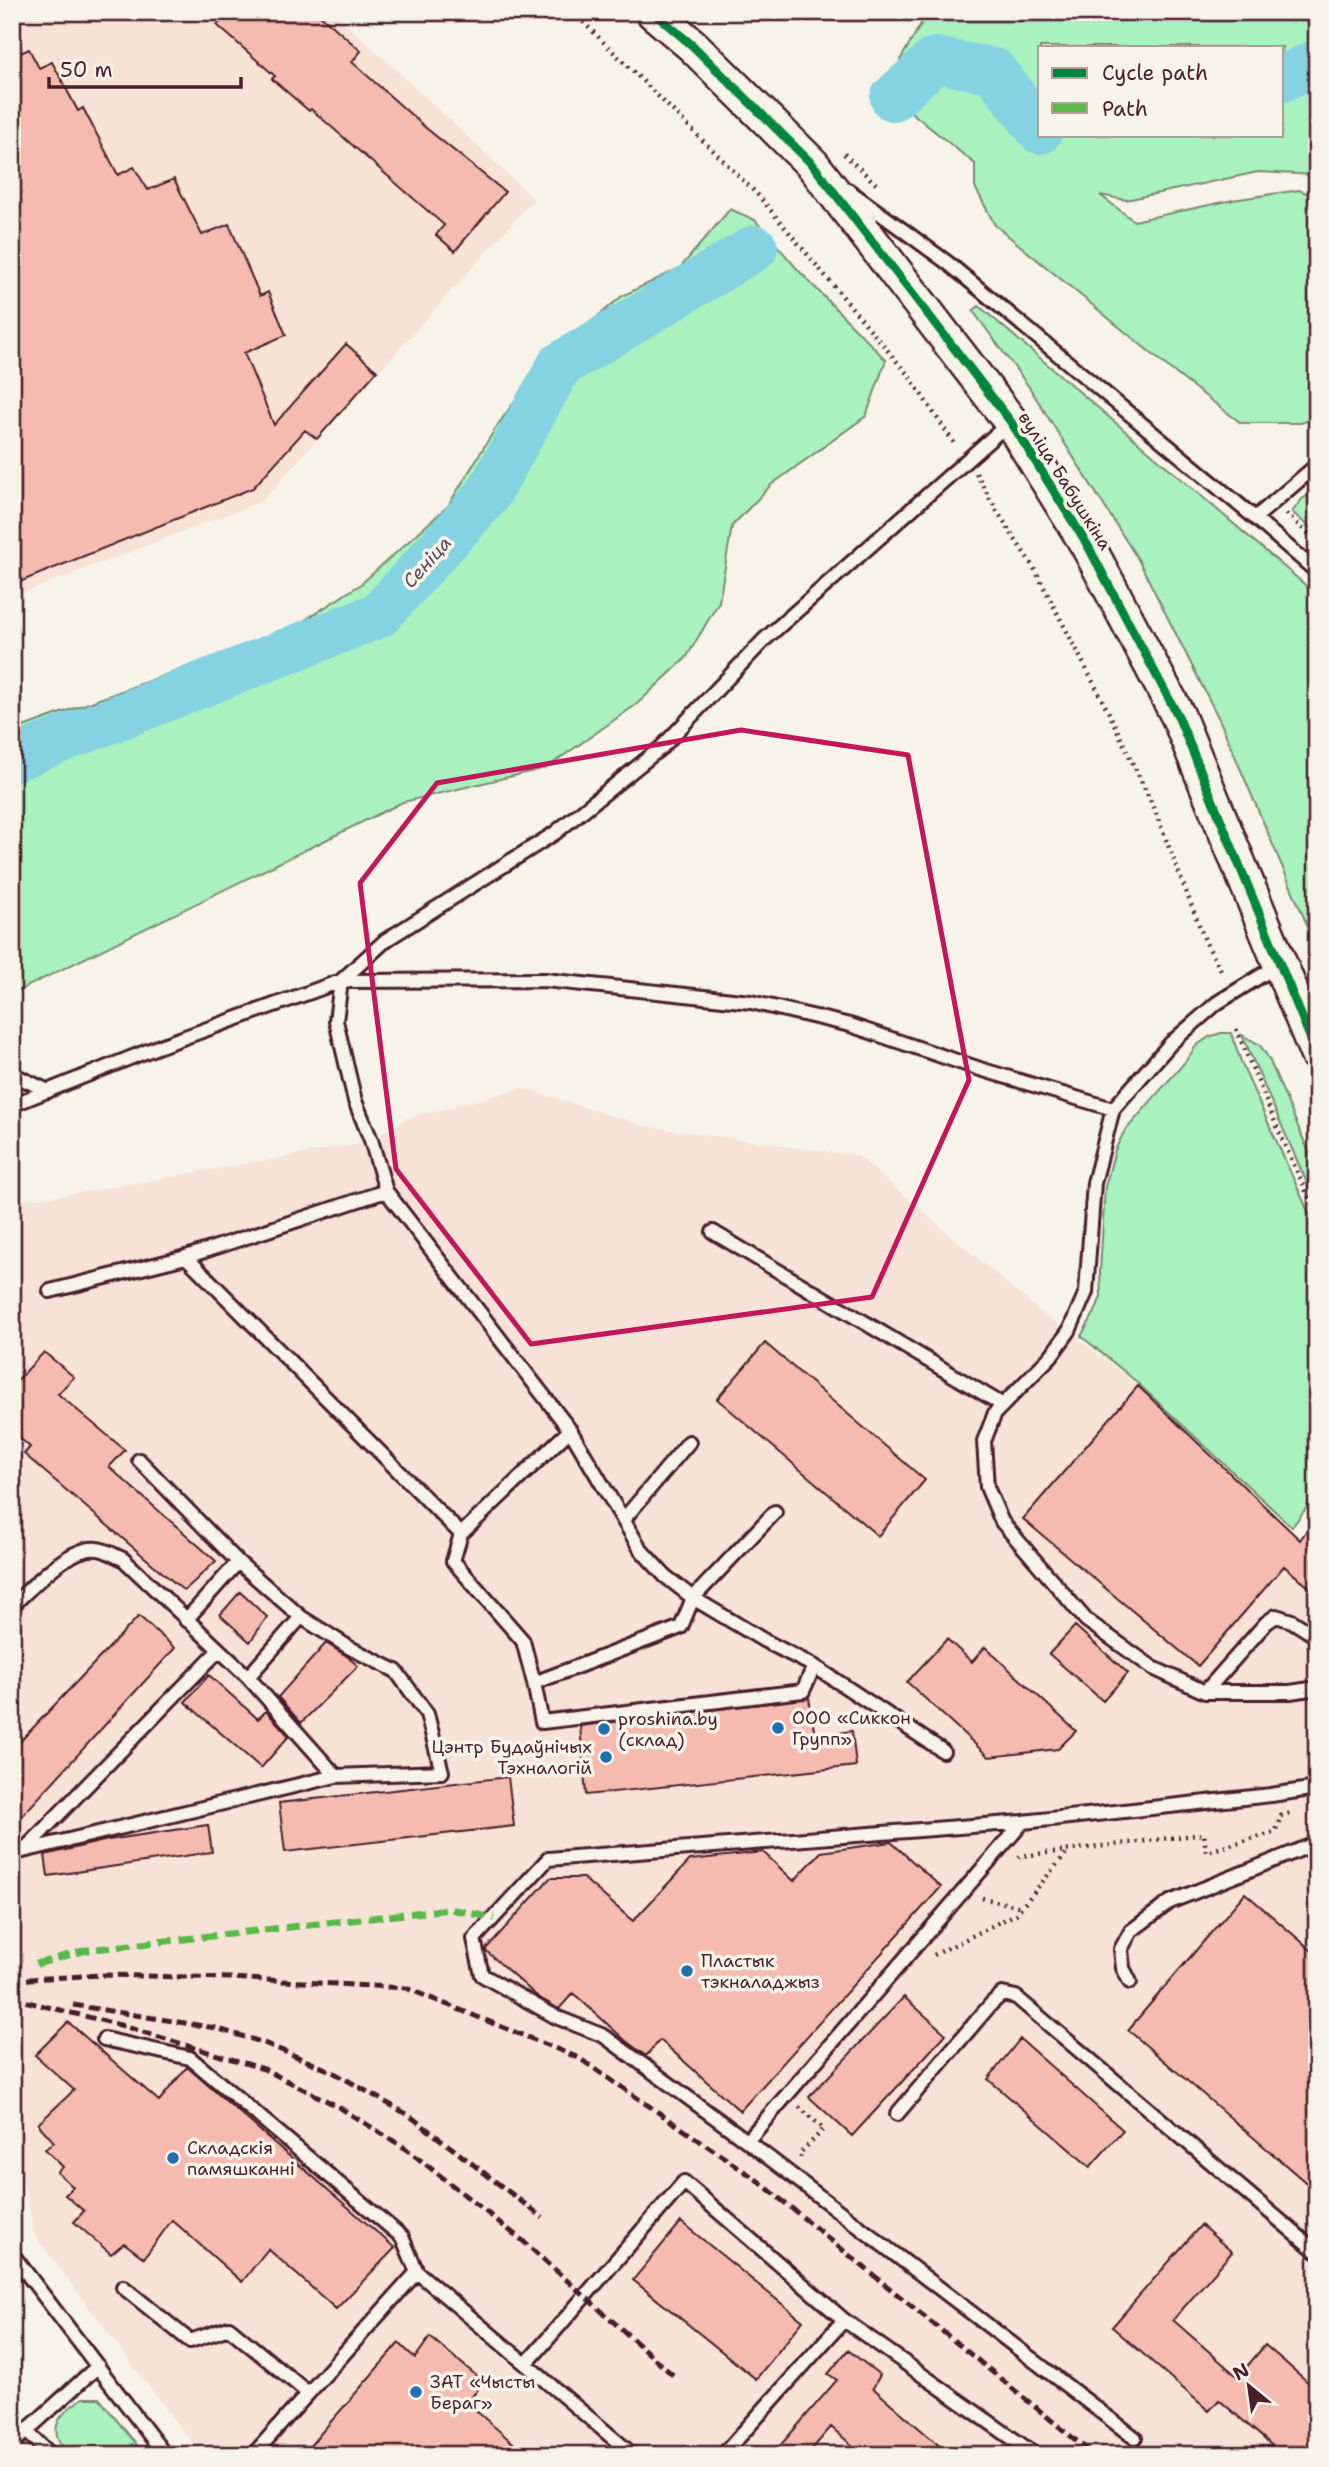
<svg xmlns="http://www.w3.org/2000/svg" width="1329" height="2467" font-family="'Shantell Sans',sans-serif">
	<rect width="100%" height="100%" fill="#f7f3e8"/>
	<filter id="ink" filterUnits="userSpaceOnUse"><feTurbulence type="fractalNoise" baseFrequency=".0143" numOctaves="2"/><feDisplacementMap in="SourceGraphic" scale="14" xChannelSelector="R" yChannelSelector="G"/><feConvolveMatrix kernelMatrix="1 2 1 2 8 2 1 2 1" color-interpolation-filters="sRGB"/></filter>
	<g filter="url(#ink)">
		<path fill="#f6e2d7" d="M 12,12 L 334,12 L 534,199 L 262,501 L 12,597 Z
			M 523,1088 L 644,1126 L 858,1156 L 1046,1317 L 1069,1331 L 1138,1386 L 1300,1540 L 1317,1516 L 1317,2455 L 201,2455 L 35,2236 L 12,2128 L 12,1207 L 22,1200 L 65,1195 L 366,1143 L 408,1118 Z"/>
		<path fill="#a9f1be" stroke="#7a8874" stroke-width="2" fill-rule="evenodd" d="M 928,12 L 1317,12 L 1317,175 L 1258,172 L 1126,200 L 1100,195 L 1134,221 L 1233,200 L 1299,190 L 1317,197 L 1317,417 L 1301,423 L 1241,423 L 1180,377 L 995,225 L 975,187 L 975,164 L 907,109 L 900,60 ZM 1282,47 L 1282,135 L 1040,135 L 1040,47 Z
			M 730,209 L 755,220 L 799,271 L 886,360 L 866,416 L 771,485 L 732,526 L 719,602 L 686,658 L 637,704 L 546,768 L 403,802 L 12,994 L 12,731 L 291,629 L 361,584 L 448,506 L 495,429 L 540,365 L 622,296 L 680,268 Z
			M 979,306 L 1317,595 L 1317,948 L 1220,721 L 1139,561 L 1029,387 L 973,311 Z
			M 1317,490 L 1317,534 L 1292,512 L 1302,499 Z
			M 1221,1033 L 1231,1033 L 1243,1067 L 1317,1231 L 1317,1506 L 1310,1503 L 1292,1527 L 1132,1378 L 1081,1336 L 1095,1312 L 1101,1296 L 1100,1272 L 1105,1187 L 1115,1150 L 1124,1132 L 1185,1062 L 1196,1046 L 1209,1037 Z
			M 1242,1035 L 1260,1045 L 1269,1059 L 1317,1171 L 1317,1206 Z
			M 83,2398 L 99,2398 L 145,2455 L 69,2455 C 45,2430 58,2414 83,2398 Z"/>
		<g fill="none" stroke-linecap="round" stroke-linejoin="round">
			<path stroke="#84d2e2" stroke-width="46" d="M 1282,79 L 1317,62
				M 893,98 L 935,60 L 994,71 L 1040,131
				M 12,759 L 379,615 L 487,496 L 560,365 L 755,248"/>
		</g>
		<path fill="#f5bbb0" stroke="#4a1f2b" stroke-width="2" d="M 228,12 L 317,12 L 361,51 L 352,62 L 426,128 L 505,192 L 455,251 L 436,235 L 444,225 L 311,109 L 309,111 L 272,79 L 275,76 L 217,25 Z
			M 29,49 L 39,68 L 52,62 L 78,111 L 83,108 L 118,175 L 134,167 L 148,190 L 174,179 L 202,235 L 229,224 L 260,296 L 268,292 L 286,335 L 244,353 L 274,425 L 346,344 L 377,371 L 317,439 L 305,430 L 253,488 L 12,585 L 12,57 Z
			M 765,1343 L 925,1480 L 878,1536 L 717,1399 Z
			M 44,1352 L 74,1377 L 58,1394 L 125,1450 L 109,1467 L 216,1561 L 184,1591 L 24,1454 L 30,1447 L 12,1431 L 12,1386 Z
			M 1138,1386 L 1300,1540 L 1317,1516 L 1317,1594 L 1284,1566 L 1198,1666 L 1023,1519 Z
			M 240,1592 L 267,1617 L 250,1642 L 220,1615 Z
			M 139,1616 L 175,1648 L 12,1827 L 12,1750 Z
			M 1075,1626 L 1128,1673 L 1103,1701 L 1049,1654 Z
			M 947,1639 L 972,1662 L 985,1647 L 1076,1731 L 1058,1749 L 989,1757 L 907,1682 Z
			M 326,1643 L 348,1657 L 358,1666 L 301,1723 L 278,1697 Z
			M 209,1675 L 258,1719 L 266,1711 L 289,1736 L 261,1768 L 185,1702 Z
			M 809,1698 L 815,1737 L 852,1731 L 856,1766 L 586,1795 L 580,1726 Z
			M 508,1777 L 514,1826 L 285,1852 L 279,1803 Z
			M 208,1825 L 212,1852 L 48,1876 L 45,1855 L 108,1840 Z
			M 891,1842 L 941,1887 L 740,2111 L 660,2040 L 646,2056 L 626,2041 L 573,1993 L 559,2009 L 538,1997 L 485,1950 L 550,1878 L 583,1878 L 633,1921 L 690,1860 L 763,1852 L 794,1881 L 821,1852 Z
			M 1245,1893 L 1317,1955 L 1317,2192 L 1128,2030 Z
			M 904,1997 L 946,2034 L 852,2136 L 809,2097 Z
			M 68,2022 L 159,2101 L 187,2067 L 395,2248 L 336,2309 L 268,2249 L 242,2282 L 172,2220 L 144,2258 L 124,2243 L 111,2254 L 74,2222 L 84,2211 L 65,2195 L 73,2187 L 57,2172 L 63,2167 L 45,2149 L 54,2142 L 38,2124 L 74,2090 L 35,2055 Z
			M 1020,2039 L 1123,2130 L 1090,2167 L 988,2079 Z
			M 681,2222 L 803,2321 L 756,2379 L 633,2280 Z
			M 1201,2225 L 1232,2252 L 1173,2320 L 1238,2377 L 1265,2345 L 1317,2390 L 1317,2455 L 1283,2455 L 1219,2400 L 1209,2411 L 1112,2327 Z
			M 430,2337 L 484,2382 L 467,2403 L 527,2455 L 302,2455 L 399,2343 L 415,2358 Z
			M 848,2350 L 880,2375 L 873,2388 L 950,2455 L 863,2455 L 831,2427 L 807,2455 L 772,2455 L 837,2380 L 828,2374 Z"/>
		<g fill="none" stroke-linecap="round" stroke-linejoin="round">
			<g stroke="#4a1f2b" stroke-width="18">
				<path id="lane" d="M 848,190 L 948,263 L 1255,518 L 1317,572
					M 1255,518 L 1317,465
					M 1280,964 L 1217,1003 L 1171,1043 L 1113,1109 L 1094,1183 L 1086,1292 L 1069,1331 L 1051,1356 L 995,1413 L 984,1441 L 987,1487 L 1002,1522 L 1086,1620 L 1153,1668 L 1205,1692 L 1290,1692 L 1317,1688
					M 12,1074 L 48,1091
					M 12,1105 L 160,1046 L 341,981 L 386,940 L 555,833 L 662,747 L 765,639 L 1010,422
					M 386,1191 L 186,1257 L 461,1534
					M 713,1232 L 1003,1405
					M 50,1291 L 186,1257
					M 139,1460 L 238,1562
					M 775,1512 L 693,1598 L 681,1627 L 534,1683 L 542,1722 L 803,1691 L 814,1666
					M 623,1520 L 689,1442
					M 12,1606 C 32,1587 69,1546 97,1549 C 105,1549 115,1556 123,1559 L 248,1677 L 336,1776
					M 186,1620 L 238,1562 L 301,1617 L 248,1677
					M 534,1683 L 523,1641 L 453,1561 L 461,1534 L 570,1430
					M 1205,1692 L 1266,1623 L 1276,1616 L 1292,1621 L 1317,1637
					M 943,1751 L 814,1666 L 765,1641 L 693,1598 L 665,1576 L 641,1550 L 570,1430 L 386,1191 L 371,1140 L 355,1101 L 336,1021 L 341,981 L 545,980 L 751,1002 L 850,1025 L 980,1069 L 1113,1109
					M 23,1851 L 336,1776 L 442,1772 L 427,1714 L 396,1671 L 350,1648 L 301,1617
					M 12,1852 L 23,1851 L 219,1650
					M 1130,1982 L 1123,1968 L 1121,1949 L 1131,1931 L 1170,1902 L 1317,1843
					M 104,2039 L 190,2058 L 402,2237 L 417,2272
					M 897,2114 L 991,2004 L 1002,1994 L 1016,1997 L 1317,2252
					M 747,2141 L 604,2036 L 556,2017 L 482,1975 L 474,1939 L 548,1859 L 1023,1822
					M 12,2254 L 165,2455
					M 123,2287 L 190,2341 L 229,2328 L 308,2393
					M 526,2364 L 684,2182 L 844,2320 L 1036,2455
					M 26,2431 L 51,2455
					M 1135,2438 L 747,2141 L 1023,1822 L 1271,1795 L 1317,1788
					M 12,2444 L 98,2366
					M 253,2455 L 417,2272 L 633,2455
					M 723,2455 L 844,2320"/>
			</g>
			<g stroke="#4a1f2b" stroke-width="38">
				<path id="secondary" d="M 653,12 L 693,46 L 813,165 L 1011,422 L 1088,546 L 1178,716 L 1317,1054"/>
			</g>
			<path stroke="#4a1f2b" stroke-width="4.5" stroke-dasharray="2 5" stroke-linecap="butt" d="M 573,12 L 757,194 L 909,376 L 956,446
				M 844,154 L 876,184
				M 976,473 L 995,508 L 1035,570 L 1107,709 L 1153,806 L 1206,943 L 1221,970
				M 1286,514 L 1317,541
				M 1236,1029 L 1283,1141 L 1317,1215
				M 1019,1858 L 1021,1856 L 1204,1834 L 1206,1852 L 1275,1832 L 1281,1816 L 1292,1813
				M 982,1898 L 1022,1907
				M 934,1955 L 1016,1914 L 1068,1851
				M 799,2107 L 824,2129 L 800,2153 L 801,2160"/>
			<use href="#lane" stroke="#f7f3e8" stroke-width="12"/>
			<use href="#secondary" stroke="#f7f3e8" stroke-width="33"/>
			<path stroke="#4a1f2b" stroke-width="5" stroke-dasharray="10 5" stroke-linecap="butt" d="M 12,1980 L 101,1975 L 231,1978 L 406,1988 L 579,2058 L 757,2180 L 1094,2455
				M 12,1998 L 120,2025 L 264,2069 L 337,2106 L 405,2148 L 523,2241 L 674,2376
				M 73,2005 L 216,2028 L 264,2043 L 331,2071 L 410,2116 L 543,2218"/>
			<path stroke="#58b947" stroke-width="7" stroke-dasharray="14 7" stroke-linecap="butt" d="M 36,1964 L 87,1950 L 450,1909 L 494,1918"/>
			<g stroke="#f7f3e8" stroke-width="13">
				<path id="cycleway" d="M 653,12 L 693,46 L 813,165 L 1011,422 L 1088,546 L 1178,716 L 1317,1054"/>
			</g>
			<use href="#cycleway" stroke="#00873e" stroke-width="9"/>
		</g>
	</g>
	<path fill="none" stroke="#c2185b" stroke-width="5" stroke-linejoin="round" d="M 741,730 L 908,755 L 969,1080 L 872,1297 L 531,1344 L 396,1169 L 360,883 L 437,783 Z"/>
	<g fill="#1f6fb2" stroke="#f7f3e8" stroke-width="2.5">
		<circle cx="778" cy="1728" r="7"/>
		<circle cx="604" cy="1729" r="7"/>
		<circle cx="606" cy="1757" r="7"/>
		<circle cx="687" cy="1971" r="7"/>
		<circle cx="173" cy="2158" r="7"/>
		<circle cx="416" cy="2392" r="7"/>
	</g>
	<g text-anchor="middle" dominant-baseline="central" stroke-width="7" stroke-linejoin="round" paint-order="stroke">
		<g font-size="18" fill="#4a1f2b" stroke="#f7f3e8">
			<text transform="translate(1065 481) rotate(58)">вуліца Бабушкіна</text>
		</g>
		<g font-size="18" fill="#4a1f2b" stroke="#f7f3e8" text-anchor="start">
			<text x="792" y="1718">ООО «Сиккон<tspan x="792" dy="21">Групп»</tspan></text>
			<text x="618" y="1719">рroshina.by<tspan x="618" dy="21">(склад)</tspan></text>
			<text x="592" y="1747" text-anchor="end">Цэнтр Будаўнічых<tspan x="592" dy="21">Тэхналогій</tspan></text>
			<text x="701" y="1961">Пластык<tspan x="701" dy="21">тэкналаджыз</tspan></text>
			<text x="187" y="2148">Складскія<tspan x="187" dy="21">памяшканні</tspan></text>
			<text x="430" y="2382">ЗАТ «Чысты<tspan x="430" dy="21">Бераг»</tspan></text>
		</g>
		<g font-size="19" font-style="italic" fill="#584c59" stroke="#f7f3e8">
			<text transform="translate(427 562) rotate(-48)">Сеніца</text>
		</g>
	</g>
	<rect width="1329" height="2467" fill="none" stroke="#f7f3e8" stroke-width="42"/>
	<rect x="21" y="21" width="1287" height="2425" fill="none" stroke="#4a1f2b" stroke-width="2.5" filter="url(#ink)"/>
	<rect x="1038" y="46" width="245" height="91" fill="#f7f3e8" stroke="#b29e9c" stroke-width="2"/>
	<rect x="1052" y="68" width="35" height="10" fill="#00873e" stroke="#b29e9c" stroke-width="2"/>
	<text x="1102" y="80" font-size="21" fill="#4a1f2b">Cycle path</text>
	<rect x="1052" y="103" width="35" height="10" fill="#58b947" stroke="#b29e9c" stroke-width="2"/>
	<text x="1102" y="116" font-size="21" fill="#4a1f2b">Path</text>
	<g transform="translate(1249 2386) rotate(331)" stroke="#f7f3e8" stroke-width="5" paint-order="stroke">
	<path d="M0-5L12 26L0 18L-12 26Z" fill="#4a1f2b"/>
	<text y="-10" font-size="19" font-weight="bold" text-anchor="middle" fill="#4a1f2b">N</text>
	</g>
	<path d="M49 77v10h192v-10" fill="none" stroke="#4a1f2b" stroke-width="3.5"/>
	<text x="60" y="77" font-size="21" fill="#4a1f2b" stroke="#f7f3e8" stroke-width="5" paint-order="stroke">50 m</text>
</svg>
